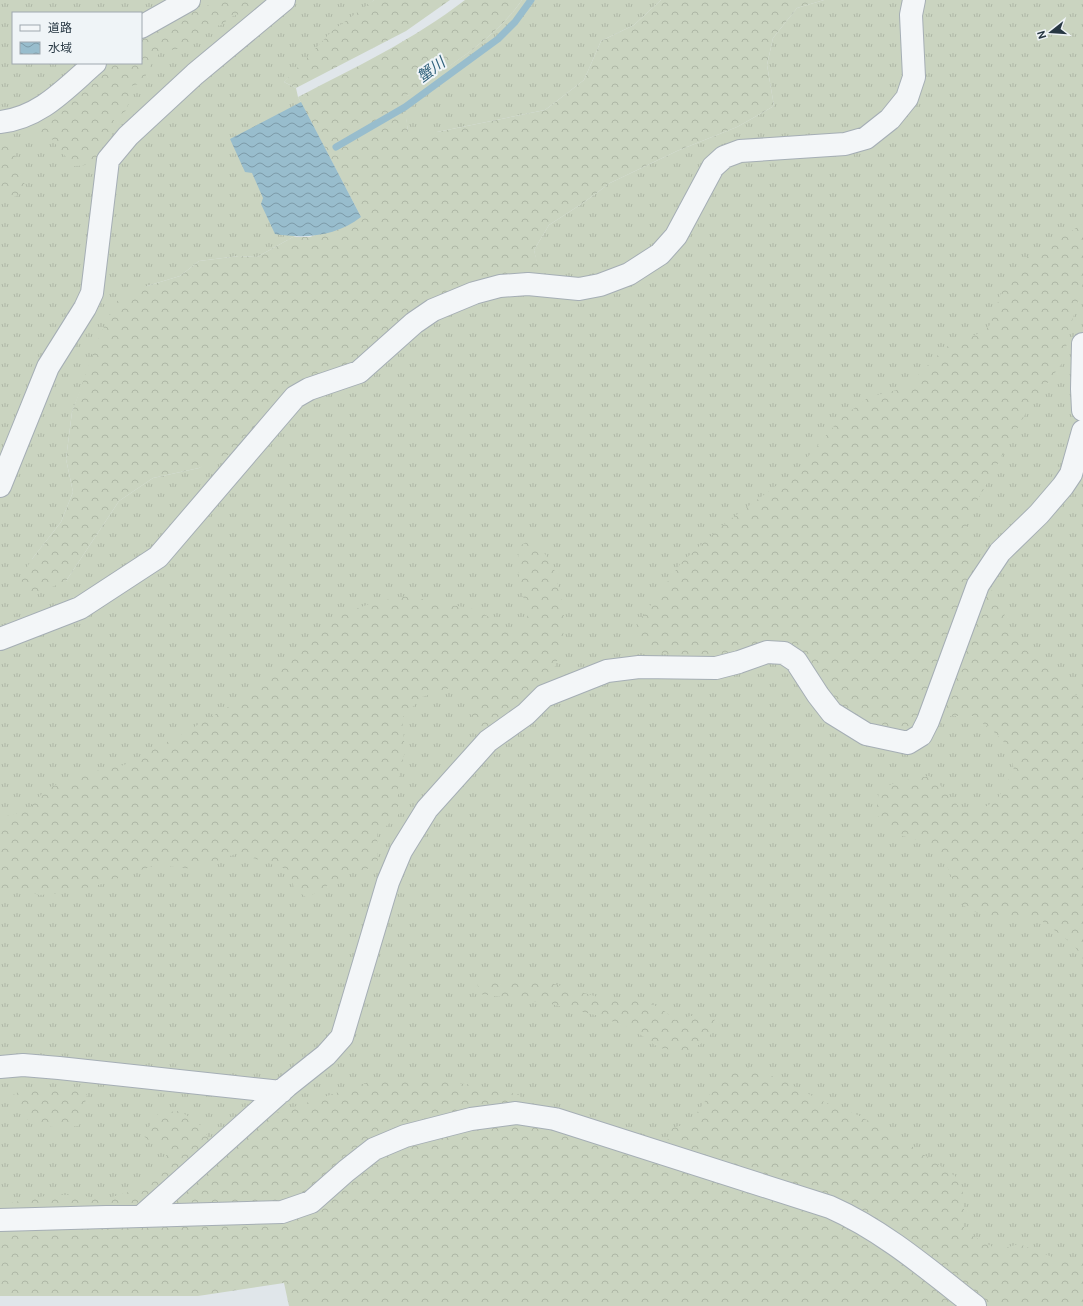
<svg xmlns="http://www.w3.org/2000/svg" width="1083" height="1306" font-family="Overpass,'Noto Sans JP',sans-serif">
	<defs>
		<pattern id="grass-tufts" width="24" height="20" patternUnits="userSpaceOnUse"><rect width="24" height="20" fill="#cad4c0"/><path d="M3 7l-1-3M5 7V3M7 7l1-3M15 17l-1-3M17 17v-4M19 17l1-3" fill="none" stroke="#aeb7a6"/></pattern>
		<pattern id="forest-crowns" width="20" height="18" patternUnits="userSpaceOnUse"><rect width="20" height="18" fill="#cad4c0"/><path d="M2 6a3 3 0 1 1 6 0M12 15a3 3 0 1 1 6 0" fill="none" stroke="#aeb7a6"/></pattern>
		<pattern id="water-waves" width="16" height="10" patternUnits="userSpaceOnUse"><rect width="16" height="10" fill="#98bdcd"/><path d="M0 5q4-4 8 0t8 0" fill="none" stroke="#7c9aa8"/></pattern>
	</defs>
	<rect width="100%" height="100%" fill="#e0e6ea"/>
	<path fill="url(#grass-tufts)" fill-rule="evenodd" d="M 0,0 L 374,0 L 284,82 L 296,88 L 298,97 L 361,217 L 293,237 L 257,257 L 239,256 L 199,261 L 180,276 L 147,286 L 85,379 L 72,412 L 66,459 L 73,492 L 61,522 L 32,559 L 66,581 L 119,501 L 153,478 L 199,468 L 394,333 L 539,273 L 534,250 L 549,225 L 583,203 L 610,183 L 677,151 L 737,127 L 774,106 L 767,65 L 773,38 L 797,8 L 824,0 L 1083,0 L 1083,1306 L 287,1203 L 0,1213 ZM 13,13 L 141,13 L 141,63 L 13,63 Z
		M 522,0 L 661,0 L 634,25 L 601,41 L 584,80 L 545,110 L 437,132 L 408,132 L 403,97 C 445,68 493,42 522,0 Z"/>
	<path fill="url(#forest-crowns)" d="M 220,0 L 267,0 L 264,7 L 233,16 L 221,25 L 206,28 C 191,46 185,49 161,51 L 152,63 L 142,83 L 131,86 L 127,110 L 114,119 C 111,146 104,167 73,166 L 52,139 L 39,138 L 30,133 L 26,122 L 42,113 L 106,63 L 141,63 L 141,37 L 165,24 Z
		M 374,0 L 450,0 L 406,31 L 296,88 L 284,82 L 332,31 Z
		M 465,0 L 522,0 C 493,42 445,68 404,97 L 408,132 L 437,132 L 545,110 L 584,80 L 601,41 L 634,25 L 661,0 L 824,0 L 797,8 L 773,38 L 767,65 L 774,106 L 737,127 L 677,151 L 610,183 L 583,203 L 549,225 L 534,250 L 540,273 L 529,280 L 499,282 L 365,364 L 337,373 L 239,450 L 199,468 L 153,478 L 119,501 L 66,581 L 31,596 L 20,579 L 32,559 L 61,522 L 73,492 L 66,459 L 72,412 L 100,335 L 117,301 L 147,286 L 180,276 L 199,261 L 239,256 L 257,257 L 293,237 L 310,237 L 361,217 L 298,97 C 356,67 413,40 465,0 Z
		M 0,132 L 10,138 L 23,181 L 28,190 L 14,197 L 0,193 Z
		M 1083,223 L 1083,283 L 1070,328 L 1063,362 L 1028,409 L 966,521 L 974,569 L 921,714 L 909,732 L 854,717 L 823,693 L 802,659 L 736,653 L 696,659 L 658,653 L 629,635 L 681,563 L 724,524 L 795,472 L 840,419 L 869,397 L 905,388 L 946,347 L 982,332 L 990,325 L 1002,290 L 1025,258 L 1063,237 Z
		M 533,538 L 553,565 L 564,609 L 563,647 L 550,678 L 528,702 L 485,734 L 472,721 L 468,702 L 456,686 L 422,697 L 402,718 L 405,751 L 398,781 L 398,816 L 377,834 L 378,866 L 344,875 L 307,898 L 294,888 L 289,870 L 238,853 L 195,869 L 155,865 L 102,884 L 66,893 L 39,895 L 22,889 L 0,890 L 0,818 L 28,810 L 47,788 L 87,773 L 124,765 L 184,733 L 250,694 L 333,617 L 375,602 L 407,596 L 478,610 L 504,627 L 524,627 L 528,614 L 519,581 L 518,547 Z
		M 987,584 L 997,597 L 1006,620 L 1025,650 L 1052,667 L 1083,703 L 1083,959 L 1074,945 L 1041,920 L 1018,920 L 986,917 L 962,905 L 948,868 L 937,845 L 895,834 L 876,814 L 879,790 L 896,782 L 929,776 L 940,785 L 959,807 L 980,810 L 997,800 L 1014,770 L 1009,747 L 992,730 L 973,716 L 941,716 Z
		M 494,977 L 522,982 L 551,983 L 611,1001 L 633,999 L 643,1000 L 662,1009 L 675,1020 L 699,1014 L 715,1018 L 709,1039 L 686,1052 L 659,1048 L 634,1030 L 599,1016 L 547,1003 L 479,994 L 477,980 Z
		M 750,1067 L 782,1080 L 822,1101 L 860,1116 L 913,1147 L 959,1179 L 964,1197 L 964,1231 L 998,1250 L 1019,1244 L 1060,1260 L 1083,1258 L 1083,1306 L 984,1306 L 922,1257 L 664,1150 L 672,1128 L 690,1123 L 723,1075 Z
		M 417,1079 L 475,1085 L 520,1095 L 521,1106 L 470,1112 L 287,1203 L 165,1209 L 222,1151 L 273,1114 L 372,1081 Z
		M 72,1087 L 87,1095 L 79,1126 C 47,1128 24,1130 12,1096 L 21,1090 Z
		M 179,1111 C 197,1121 204,1125 211,1145 L 131,1208 L 0,1213 L 0,1200 L 7,1204 L 31,1198 L 55,1195 L 81,1195 L 102,1200 L 135,1190 L 155,1178 L 165,1160 L 169,1145 L 148,1140 L 143,1135 L 159,1113 Z
		M 510,1121 L 547,1124 L 836,1214 L 966,1306 L 289,1306 L 284,1283 L 198,1296 L 0,1296 L 0,1230 L 282,1219 L 381,1154 L 420,1139 Z"/>
	<path fill="url(#water-waves)" d="M 301,102 L 361,217 C 337,236 306,239 275,234 L 261,204 L 263,198 L 252,173 L 245,172 L 230,139 Z"/>
	<g fill="none" stroke-linecap="round" stroke-linejoin="round">
		<path stroke="#98bdcd" stroke-width="7" d="M 336,147 L 405,107 L 498,39 L 515,22 L 531,0"/>
		<g stroke="#a5aeb5" stroke-width="24">
			<path id="minor" d="M 141,27 L 189,0
				M 0,122 C 40,118 66,88 95,63
				M 1083,344 L 1082,389 L 1083,410
				M 0,486 L 48,367 L 85,308 L 92,293 L 108,160 L 128,136 L 195,74 L 284,0
				M 0,639 L 80,608 L 158,557 L 295,397 L 309,389 L 359,372 L 414,323 L 433,310 L 474,293 L 500,286 L 528,284 L 579,289 L 600,285 L 629,274 L 660,254 L 676,236 L 713,167 L 724,157 L 740,151 L 845,144 L 866,138 L 890,119 L 907,98 L 914,77 L 911,15 L 914,0
				M 0,1067 L 23,1065 L 59,1068 L 281,1092
				M 142,1216 L 287,1086 L 326,1055 L 342,1037 L 388,882 L 401,851 L 427,809 L 488,741 L 526,714 L 544,696 L 607,671 L 639,667 L 716,668 L 739,662 L 767,652 L 784,653 L 796,661 L 818,695 L 832,713 L 866,734 L 908,743 L 921,735 L 928,721 L 978,585 L 1000,552 L 1039,514 L 1063,486 L 1071,474 L 1083,431
				M 0,1220 L 282,1212 L 311,1202 L 346,1171 L 374,1149 L 405,1136 L 471,1119 L 516,1113 L 555,1119 L 830,1207 C 884,1231 929,1270 975,1306"/>
		</g>
		<use href="#minor" stroke="#f3f6f8" stroke-width="22"/>
	</g>
	<g text-anchor="middle" dominant-baseline="central" stroke-width="4" stroke-linejoin="round" paint-order="stroke">
		<g font-size="15" font-style="italic" fill="#2e607a" stroke="#eff4f7">
			<text transform="translate(432 71) rotate(-36)">蟹川</text>
		</g>
	</g>
	<rect x="12" y="12" width="130" height="52" fill="#eff4f7" stroke="#9fa8af"/>
	<rect x="20" y="25" width="20" height="6" fill="#f3f6f8" stroke="#9fa8af"/>
	<text x="48" y="32" font-size="12" fill="#273743">道路</text>
	<rect x="20" y="42" width="20" height="12" fill="url(#water-waves)" stroke="#9fa8af"/>
	<text x="48" y="52" font-size="12" fill="#273743">水域</text>
	<g transform="translate(1051 32) rotate(253)" stroke="#eff4f7" stroke-width="3" paint-order="stroke">
	<path d="M0-3L7 15L0 10L-7 15Z" fill="#273743"/>
	<text y="-6" font-size="11" font-weight="bold" text-anchor="middle" fill="#273743">N</text>
	</g>
</svg>
